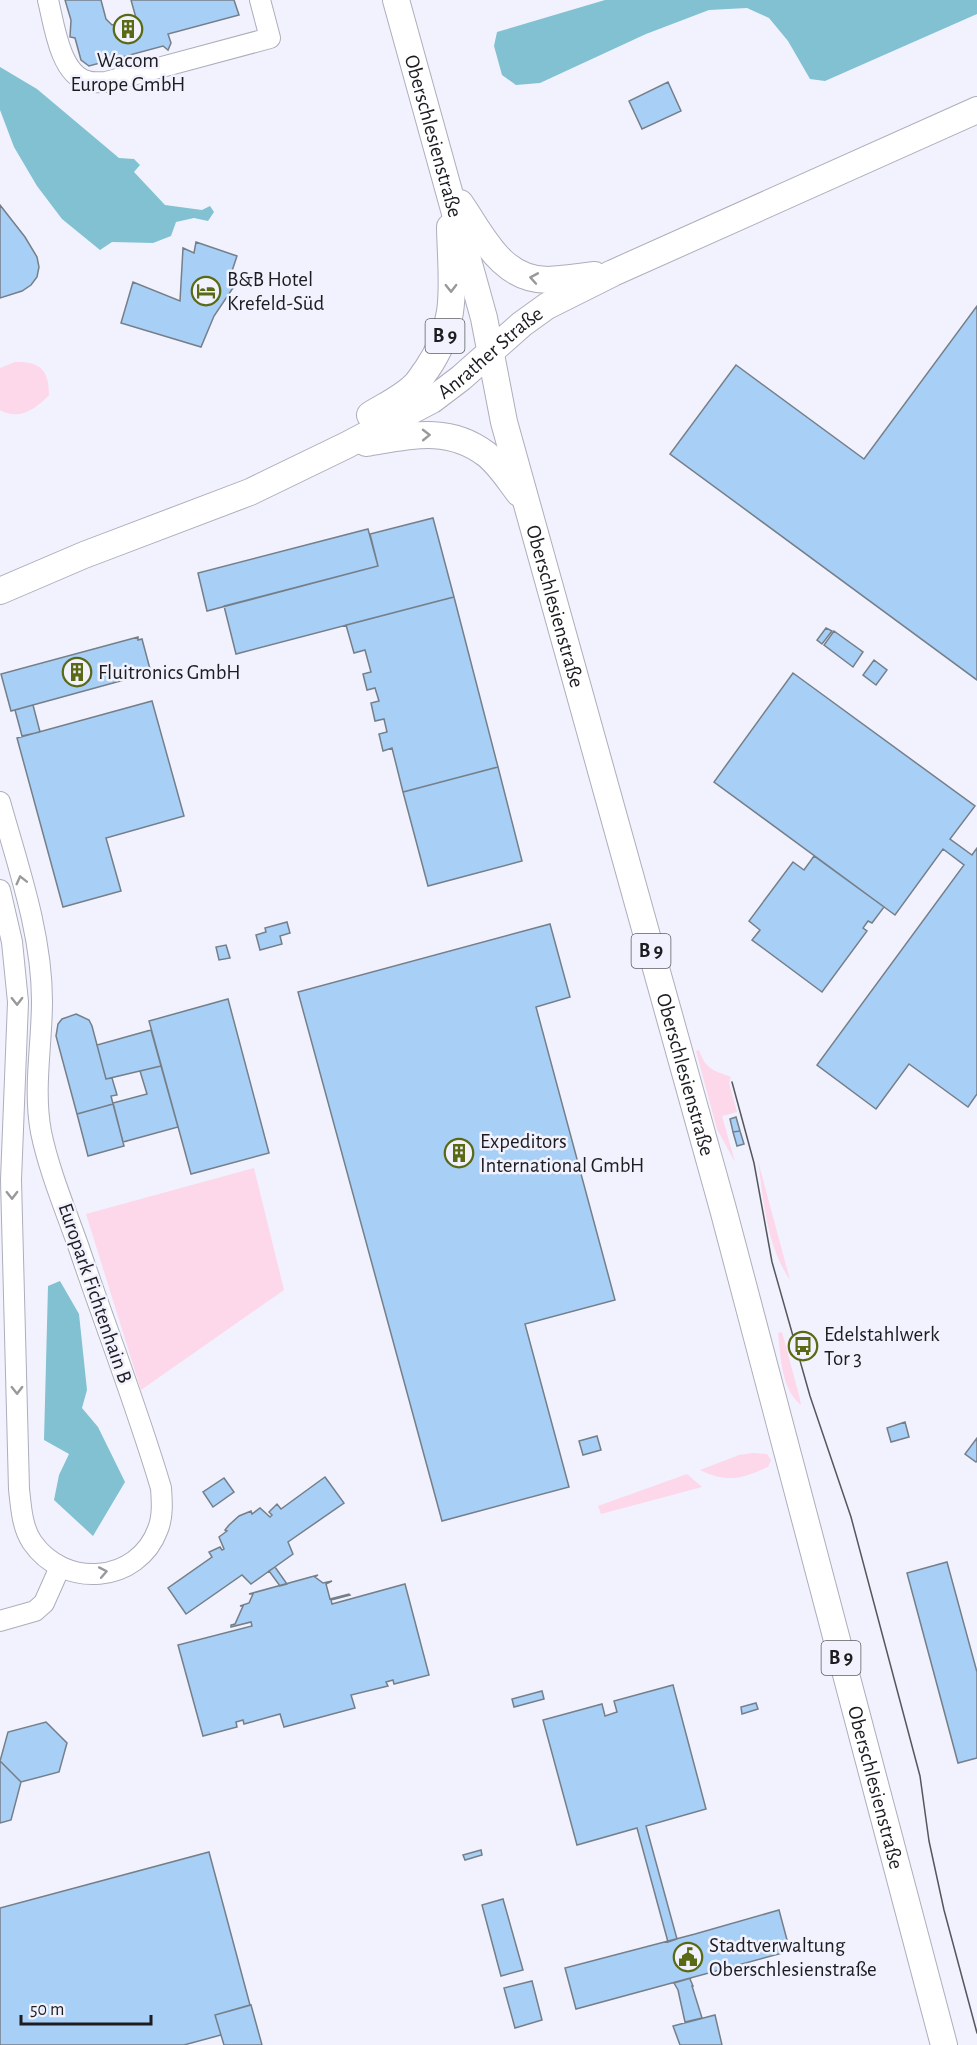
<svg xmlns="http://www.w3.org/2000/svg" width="977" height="2045" font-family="'Alegreya Sans',sans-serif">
	<rect width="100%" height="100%" fill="#f1f2fd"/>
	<path fill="#fdd7ea" d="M 15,362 C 40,361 49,370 49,395 C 36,409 19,421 0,410 L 0,368 Z
		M 699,1050 C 706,1070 713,1070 731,1077 L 729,1083 L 737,1112 L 722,1116 L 735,1162 L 717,1129 L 696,1051 Z
		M 758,1161 L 790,1280 C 766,1244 764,1202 758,1161 Z
		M 254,1168 L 284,1290 L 141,1390 L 86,1214 Z
		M 782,1332 L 799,1395 L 801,1405 C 781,1389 781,1357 778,1333 Z
		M 752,1453 L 767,1454 L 771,1460 L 768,1467 C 741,1479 727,1483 700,1470 L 739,1455 Z
		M 687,1474 L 702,1487 L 601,1514 L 598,1506 Z"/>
	<path fill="#81c1d2" d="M 605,0 L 977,0 L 977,14 L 825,81 L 810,79 L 788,41 L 769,18 L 747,8 L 709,10 L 646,34 L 540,83 L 516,85 L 502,75 L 494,46 L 497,32 Z
		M 0,67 L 37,89 L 119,158 L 134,159 L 140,165 L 134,172 L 165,205 L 202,210 L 210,206 L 214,212 L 208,221 L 194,218 L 176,222 L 171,236 L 153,243 L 112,242 L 100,250 L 62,219 L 37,186 L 14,147 L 0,110 Z
		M 60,1281 L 79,1314 L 87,1390 L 82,1408 L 98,1427 L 125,1482 L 93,1536 L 54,1500 L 59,1475 L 69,1454 L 44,1440 L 48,1286 Z"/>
	<path fill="#a8cff6" stroke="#757f89" stroke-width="1.5" d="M 65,0 L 101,0 L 106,19 L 112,25 L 136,18 L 131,0 L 234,0 L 239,15 L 168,34 L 171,43 L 168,50 L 163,46 L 89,66 L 81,60 L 75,38 L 70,37 L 71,20 Z
		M 668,82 L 681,111 L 642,129 L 629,101 Z
		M 0,205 L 25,237 L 37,257 L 39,267 L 37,277 L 31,285 L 22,291 L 0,298 Z
		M 196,242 L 237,256 L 229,280 L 237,282 L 214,316 L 201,347 L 121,323 L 133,282 L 180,301 L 183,248 L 194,253 Z
		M 977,306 L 977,680 L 670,454 L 736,365 L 864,459 Z
		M 433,518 L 454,597 L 236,654 L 224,606 L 378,566 L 370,534 Z
		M 368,529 L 378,566 L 207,611 L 198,573 Z
		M 454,597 L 498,767 L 403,792 L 392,748 L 383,751 L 379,734 L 387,732 L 384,719 L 375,721 L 371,703 L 379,701 L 375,688 L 367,690 L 363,674 L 371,672 L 365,650 L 354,653 L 346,625 Z
		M 826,628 L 832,631 L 822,644 L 817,640 Z
		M 834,631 L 863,652 L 853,667 L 824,645 Z
		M 138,637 L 138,640 L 142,639 L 150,669 L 145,670 L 146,674 L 11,711 L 1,674 Z
		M 874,660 L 887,670 L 876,685 L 863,675 Z
		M 793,673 L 975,806 L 950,839 L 972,855 L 977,848 L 977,1094 L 968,1107 L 909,1064 L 876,1109 L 817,1065 L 964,865 L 943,849 L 895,915 L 714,782 Z
		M 152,701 L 184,816 L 106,838 L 121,891 L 63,907 L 17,738 Z
		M 33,705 L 40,732 L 22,736 L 15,710 Z
		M 498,767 L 522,861 L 428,886 L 403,792 Z
		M 814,856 L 884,907 L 872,923 L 868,921 L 863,928 L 867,931 L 822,992 L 752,940 L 760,930 L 749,921 L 793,862 L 804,870 Z
		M 287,922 L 290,933 L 280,936 L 282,944 L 260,950 L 256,935 L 266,932 L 265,928 Z
		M 550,924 L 570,997 L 536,1007 L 615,1300 L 525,1324 L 569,1487 L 442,1521 L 298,992 Z
		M 226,945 L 230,958 L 219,960 L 216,947 Z
		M 228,999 L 269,1153 L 191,1174 L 149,1021 Z
		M 76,1014 L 89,1020 L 92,1026 L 106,1079 L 112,1078 L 117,1095 L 111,1096 L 113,1104 L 77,1114 L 56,1036 L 58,1024 L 62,1019 Z
		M 151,1030 L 161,1066 L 106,1079 L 97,1045 Z
		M 161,1066 L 178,1127 L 123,1142 L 113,1103 L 147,1094 L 140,1071 Z
		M 113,1104 L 124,1146 L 88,1156 L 77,1114 Z
		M 736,1117 L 740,1131 L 733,1132 L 730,1119 Z
		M 740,1131 L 744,1144 L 737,1146 L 733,1132 Z
		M 905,1422 L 909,1437 L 891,1442 L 887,1428 Z
		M 597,1436 L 601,1450 L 583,1455 L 579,1441 Z
		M 977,1438 L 977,1461 L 976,1462 L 965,1454 Z
		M 325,1477 L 344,1503 L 288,1542 L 293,1554 L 251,1584 L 242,1575 L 186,1614 L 168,1588 L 212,1557 L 209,1552 L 220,1547 L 222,1550 L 224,1549 L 219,1537 L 227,1531 L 225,1530 L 229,1525 L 239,1516 L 251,1511 L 252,1514 L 260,1508 L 270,1517 L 272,1515 L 269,1512 L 277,1504 L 281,1509 Z
		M 224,1478 L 234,1492 L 213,1507 L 203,1492 Z
		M 947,1562 L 977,1672 L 977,1758 L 958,1763 L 907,1573 Z
		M 275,1567 L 287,1584 L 280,1586 L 269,1571 Z
		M 318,1575 L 315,1577 L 323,1583 L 332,1581 L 326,1584 L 330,1599 L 349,1594 L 350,1595 L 331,1600 L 332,1604 L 405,1584 L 429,1675 L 394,1684 L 393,1680 L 386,1682 L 388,1686 L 351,1695 L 355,1708 L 284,1727 L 280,1714 L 244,1724 L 243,1720 L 236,1722 L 237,1727 L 203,1736 L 178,1645 L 252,1626 L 251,1622 L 231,1627 L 231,1625 L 235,1624 L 243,1606 L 240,1606 L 249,1603 L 253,1594 L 249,1594 Z
		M 673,1685 L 706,1809 L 646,1826 L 677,1939 L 668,1942 L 637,1828 L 577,1845 L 543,1720 L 602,1704 L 605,1716 L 617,1712 L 614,1701 Z
		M 542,1691 L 544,1699 L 514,1707 L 512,1699 Z
		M 756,1703 L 758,1709 L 742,1714 L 741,1707 Z
		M 46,1722 L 67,1743 L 59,1772 L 21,1782 L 0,1761 L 8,1732 Z
		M 0,1761 L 21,1782 L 11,1820 L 0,1823 Z
		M 481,1850 L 482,1855 L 465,1860 L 463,1855 Z
		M 209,1852 L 250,2005 L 215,2015 L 221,2035 L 184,2045 L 0,2045 L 0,1908 Z
		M 503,1899 L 523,1970 L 501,1976 L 482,1905 Z
		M 779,1910 L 790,1951 L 576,2009 L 565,1968 L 695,1934 Z
		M 691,1978 L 690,1979 L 693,1986 L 692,1986 L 702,2018 L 685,2022 L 678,1990 L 674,1983 Z
		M 532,1981 L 542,2020 L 515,2028 L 504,1988 Z
		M 251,2005 L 262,2045 L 224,2045 L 215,2015 Z
		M 715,2015 L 722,2045 L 680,2045 L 673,2026 Z"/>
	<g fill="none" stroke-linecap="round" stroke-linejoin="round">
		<g stroke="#acaebb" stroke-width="22">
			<path id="minor" d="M 48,0 C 54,24 60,74 87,81 C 92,83 100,82 106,82 L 270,38 L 260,0
				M 0,802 C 18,866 42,934 42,1001 C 42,1045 33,1088 41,1132 C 49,1171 66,1211 79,1248 C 106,1328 137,1407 161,1488 C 162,1502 163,1516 158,1529 C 138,1584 64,1589 32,1542 C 22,1527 21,1507 19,1489 L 11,1180 L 18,1002 L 12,942 L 0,890
				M 0,1621 L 35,1611 L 44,1603 L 60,1567"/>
		</g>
		<g stroke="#acaebb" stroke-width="28">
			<g id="major">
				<path id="s1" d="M 396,0 L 484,318 L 504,422 L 723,1209 L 944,2045"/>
				<path d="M 460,203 C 483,236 501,280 548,280 C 564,279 580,277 595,275"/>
				<path d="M 370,415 C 386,405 404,397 416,384 C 420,380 423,374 427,369 C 460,321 451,282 450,227"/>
				<path d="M 366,443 C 409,436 448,425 486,454 C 499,464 509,480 519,493"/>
				<path id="s2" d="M 0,591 L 84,555 L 250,492 L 347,445 L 432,400 L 461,378 L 522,324 L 547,306 L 613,273 L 977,110"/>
			</g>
		</g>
		<use href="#minor" stroke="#fff" stroke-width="20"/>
		<use href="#major" stroke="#fff" stroke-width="26"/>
		<path stroke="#56565c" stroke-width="1.5" d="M 732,1082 L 754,1163 L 772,1262 L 810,1396 L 851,1517 L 920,1776 L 929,1841 L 944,1910 L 977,2033"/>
	</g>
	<defs><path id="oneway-chevron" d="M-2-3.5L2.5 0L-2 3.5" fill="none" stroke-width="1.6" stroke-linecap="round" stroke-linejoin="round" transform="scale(1.5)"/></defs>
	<g stroke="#99999b">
		<use href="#oneway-chevron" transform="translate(534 278) rotate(-170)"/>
		<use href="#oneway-chevron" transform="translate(451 288) rotate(89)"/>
		<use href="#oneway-chevron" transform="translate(426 435) rotate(-1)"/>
		<use href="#oneway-chevron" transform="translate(21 880) rotate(-104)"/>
		<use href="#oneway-chevron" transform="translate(17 1001) rotate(89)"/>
		<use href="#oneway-chevron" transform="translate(12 1195) rotate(89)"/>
		<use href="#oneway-chevron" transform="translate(17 1390) rotate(89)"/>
		<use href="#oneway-chevron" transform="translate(103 1572) rotate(-11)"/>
	</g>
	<defs>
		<g id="building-ring" transform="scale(1.5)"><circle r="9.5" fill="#f1f2fd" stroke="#5a6a14" stroke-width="1.5"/><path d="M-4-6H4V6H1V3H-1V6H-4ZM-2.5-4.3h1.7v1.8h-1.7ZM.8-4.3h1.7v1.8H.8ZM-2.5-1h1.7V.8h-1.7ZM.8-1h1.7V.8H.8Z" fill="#5a6a14"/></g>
		<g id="hotel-ring" transform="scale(1.5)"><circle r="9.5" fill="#f1f2fd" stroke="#5a6a14" stroke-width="1.5"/><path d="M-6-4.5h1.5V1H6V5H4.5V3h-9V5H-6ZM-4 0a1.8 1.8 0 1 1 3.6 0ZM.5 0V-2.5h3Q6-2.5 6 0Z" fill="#5a6a14"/></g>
		<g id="bus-ring" transform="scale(1.5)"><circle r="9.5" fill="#f1f2fd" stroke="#5a6a14" stroke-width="1.5"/><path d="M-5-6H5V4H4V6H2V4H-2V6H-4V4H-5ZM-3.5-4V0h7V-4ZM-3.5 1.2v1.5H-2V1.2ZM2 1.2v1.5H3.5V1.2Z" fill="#5a6a14"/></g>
		<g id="civic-ring" transform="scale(1.5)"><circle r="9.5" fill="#f1f2fd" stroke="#5a6a14" stroke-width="1.5"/><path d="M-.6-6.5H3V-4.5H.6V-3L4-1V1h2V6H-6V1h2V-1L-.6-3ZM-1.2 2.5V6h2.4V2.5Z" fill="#5a6a14"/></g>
	</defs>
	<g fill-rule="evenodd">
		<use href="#building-ring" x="128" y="29"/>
		<use href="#hotel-ring" x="206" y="291"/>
		<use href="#building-ring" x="77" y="672"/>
		<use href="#building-ring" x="459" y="1153"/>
		<use href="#bus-ring" x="803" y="1346"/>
		<use href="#civic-ring" x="688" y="1957"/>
	</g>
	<g text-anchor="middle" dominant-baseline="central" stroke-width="5" stroke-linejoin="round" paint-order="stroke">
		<g fill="#f1f2fd" stroke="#5c5c63" stroke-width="1.5">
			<rect x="425.5" y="319" width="39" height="34" rx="4.5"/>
			<rect x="631.5" y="934" width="39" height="34" rx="4.5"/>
			<rect x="821.5" y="1641" width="39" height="34" rx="4.5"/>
		</g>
		<g font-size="20" font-weight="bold" fill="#1c1c21">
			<text x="445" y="336">B 9</text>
			<text x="651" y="951">B 9</text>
			<text x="841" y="1658">B 9</text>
		</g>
		<g font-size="21" fill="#1c1c21" stroke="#f1f2fd" text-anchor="start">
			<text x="128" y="60" text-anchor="middle">Wacom<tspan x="128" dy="24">Europe GmbH</tspan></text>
			<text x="227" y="279">B&amp;B Hotel<tspan x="227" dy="24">Krefeld-Süd</tspan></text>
			<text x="98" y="672">Fluitronics GmbH</text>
			<text x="480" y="1141">Expeditors<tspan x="480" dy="24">International GmbH</tspan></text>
			<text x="824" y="1334">Edelstahlwerk<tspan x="824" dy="24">Tor 3</tspan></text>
			<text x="709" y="1945">Stadtverwaltung<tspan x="709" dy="24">Oberschlesienstraße</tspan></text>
		</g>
		<g font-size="21" fill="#1c1c21" stroke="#f1f2fd">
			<text stroke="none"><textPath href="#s1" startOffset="141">Oberschlesienstraße</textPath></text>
			<text stroke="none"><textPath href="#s2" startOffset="548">Anrather Straße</textPath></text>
			<text stroke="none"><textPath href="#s1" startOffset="627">Oberschlesienstraße</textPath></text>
			<text stroke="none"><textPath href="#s1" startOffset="1113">Oberschlesienstraße</textPath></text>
			<text transform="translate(95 1293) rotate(71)">Europark Fichtenhain B</text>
			<text stroke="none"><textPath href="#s1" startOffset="1851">Oberschlesienstraße</textPath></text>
		</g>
	</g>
	<path d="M21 2015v9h130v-9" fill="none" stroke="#1c1c21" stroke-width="3"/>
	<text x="30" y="2015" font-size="18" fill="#1c1c21" stroke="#f1f2fd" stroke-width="4.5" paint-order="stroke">50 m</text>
</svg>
